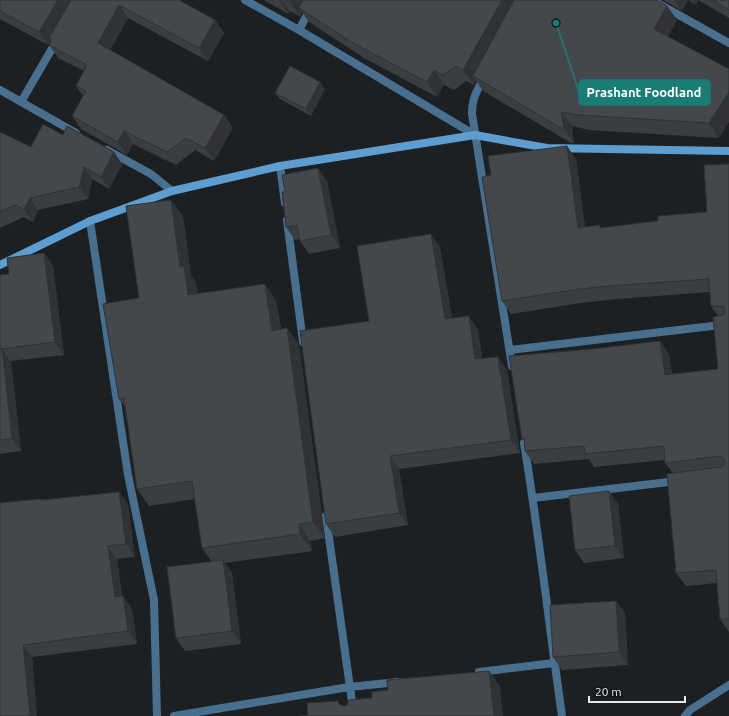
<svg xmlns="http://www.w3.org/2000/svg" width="729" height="716" font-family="Ubuntu,sans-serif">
	<rect width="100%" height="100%" fill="#1c2023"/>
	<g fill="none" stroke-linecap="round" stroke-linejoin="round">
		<path stroke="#496f8e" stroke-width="8" d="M 245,0 L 299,30 L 475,135
			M 652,0 L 729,43
			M 299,30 L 315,0
			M 485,76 C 477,91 472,97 472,114 L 512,366
			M 0,90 L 76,133
			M 21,102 L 57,40
			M 107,150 L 151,174 L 172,191
			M 280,166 L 285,203
			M 287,220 L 303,342
			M 90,221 L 128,475 L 154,600 L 157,716
			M 510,350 L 729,324
			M 524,443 C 539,534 549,625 562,716
			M 533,498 L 677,481
			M 326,516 L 354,716
			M 479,672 L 554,663
			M 174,716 L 349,687 L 398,682
			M 685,716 L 690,710 L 729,685"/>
		<path stroke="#5e9dcf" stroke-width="8" d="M 0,265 L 90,221 L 172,191 L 280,166 L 475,135 L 547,148 L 729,151"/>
	</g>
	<path fill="#3a3e41" d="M 0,0 L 179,0 L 215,20 L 224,33 L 208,61 L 128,18 L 110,50 L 224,115 L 233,128 L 214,161 L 195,150 L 176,165 L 133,144 L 127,155 L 81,129 L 72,116 L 83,96 L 76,86 L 84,71 L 58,58 L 49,45 L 51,41 L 48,45 L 0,19 Z
		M 264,0 L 657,0 L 667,6 L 677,20 L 668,36 L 719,138 L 589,130 L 572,126 L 574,143 L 571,143 L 483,91 L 476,80 L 474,85 L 466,81 L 454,90 L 444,85 L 437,97 L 364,58 L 309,22 L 302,12 L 300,17 L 290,11 L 288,14 Z
		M 663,0 L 729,0 L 729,18 L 698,0 L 696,5 L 688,0 L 682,11 Z
		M 325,89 L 311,116 L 280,99 L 275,93 Z
		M 0,132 L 31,147 L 63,135 L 114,152 L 122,164 L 109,189 L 92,179 L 88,199 L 38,210 L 33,222 L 24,217 L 0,228 Z
		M 576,159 L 585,227 L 601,228 L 658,221 L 707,212 L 729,164 L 729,632 L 720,619 L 717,583 L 686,586 L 676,573 L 673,473 L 665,463 L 665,460 L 594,467 L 589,459 L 534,464 L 525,451 L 524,441 L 522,439 L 593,349 L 660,341 L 669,355 L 672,374 L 718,369 L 718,316 L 711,306 L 710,292 L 617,299 L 581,303 L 511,314 L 502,301 L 491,175 Z
		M 327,181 L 340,248 L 309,254 L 300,241 L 300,239 L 295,240 L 286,227 L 285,192 Z
		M 171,200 L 183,217 L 191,276 L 196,283 L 198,293 L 276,300 L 281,329 L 287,328 L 299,345 L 325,538 L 310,541 L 312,551 L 225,563 L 232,573 L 241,644 L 185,651 L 176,638 L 212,562 L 202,548 L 195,499 L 149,506 L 137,489 L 126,408 L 119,399 L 139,298 Z
		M 440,247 L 452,318 L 478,329 L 482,358 L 507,370 L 520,453 L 399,469 L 408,525 L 335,537 L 326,524 L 369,321 Z
		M 44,253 L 53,266 L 64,355 L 10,361 L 11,362 L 21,451 L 0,454 L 0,275 L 9,274 Z
		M 41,499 L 42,500 L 128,504 L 135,557 L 117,559 L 122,596 L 123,596 L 132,609 L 137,644 L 32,657 L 37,716 L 0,716 Z
		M 618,504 L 624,558 L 584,563 L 575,550 Z
		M 616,601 L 625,613 L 628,665 L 562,670 L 553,657 Z"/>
	<path fill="#303235" d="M 58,0 L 75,0 L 49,38 L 51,41 L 48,45 L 39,32 Z
		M 279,0 L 282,0 L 290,11 L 288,14 Z
		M 291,0 L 309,0 L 299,8 L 302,12 L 300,17 L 290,2 Z
		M 502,0 L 520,0 L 473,76 L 476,80 L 474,85 L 463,70 Z
		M 675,0 L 688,0 L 682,11 Z
		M 692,0 L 698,0 L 696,5 Z
		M 119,5 L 128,18 L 107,56 L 98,43 Z
		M 667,6 L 677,20 L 664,44 L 654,29 Z
		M 215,20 L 224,33 L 208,61 L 199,48 Z
		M 434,70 L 444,85 L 437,97 L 427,82 Z
		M 320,82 L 325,89 L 311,116 L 306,109 Z
		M 729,92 L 729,122 L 719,138 L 709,123 Z
		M 561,112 L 572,126 L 574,143 L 564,128 Z
		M 224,115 L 233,128 L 214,161 L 205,148 Z
		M 124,131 L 133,144 L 127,155 L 118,142 Z
		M 567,146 L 576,159 L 587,241 L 578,228 Z
		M 114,152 L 122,164 L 109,189 L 101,177 Z
		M 84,167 L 92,179 L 88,199 L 79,187 Z
		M 318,168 L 327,181 L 340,248 L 331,235 Z
		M 30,198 L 38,210 L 33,222 L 24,209 Z
		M 171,200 L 183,217 L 191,276 L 196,283 L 200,311 L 188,295 L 180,267 Z
		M 431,234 L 440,247 L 454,332 L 445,319 Z
		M 44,253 L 53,266 L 64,355 L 55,342 Z
		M 265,284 L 276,300 L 284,347 L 272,331 Z
		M 469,316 L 478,329 L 484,372 L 475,359 Z
		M 287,328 L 299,345 L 325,538 L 313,522 Z
		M 660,341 L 669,355 L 674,388 L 665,375 Z
		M 2,349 L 11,362 L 21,451 L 12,438 Z
		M 498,357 L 507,370 L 520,453 L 511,440 Z
		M 390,456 L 399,469 L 408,525 L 399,513 Z
		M 609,491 L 618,504 L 624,558 L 615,546 Z
		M 119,492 L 128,504 L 135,557 L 126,544 Z
		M 299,524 L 310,541 L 312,551 L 300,534 Z
		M 108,546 L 117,559 L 124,610 L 115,597 Z
		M 223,560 L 232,573 L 241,644 L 232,631 Z
		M 123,596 L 132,609 L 137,644 L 128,631 Z
		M 616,601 L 625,613 L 628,665 L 619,652 Z
		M 23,645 L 32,657 L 37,716 L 30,716 Z
		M 489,671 L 500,686 L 503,716 L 494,716 Z"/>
	<path fill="#44484c" stroke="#303235" d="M 0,0 L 58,0 L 39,32 L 0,11 Z
		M 71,0 L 179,0 L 215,20 L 199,48 L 119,5 L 98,43 L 224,115 L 205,148 L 186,138 L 167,152 L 124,131 L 118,142 L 72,116 L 86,91 L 76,86 L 87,65 L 49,45 L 52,40 L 49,38 Z
		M 285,0 L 291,0 L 290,2 Z
		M 303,0 L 502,0 L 463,70 L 456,66 L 443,75 L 434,70 L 427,82 L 353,43 L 299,8 Z
		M 514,0 L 657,0 L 667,6 L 654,29 L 729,69 L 729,92 L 709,123 L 579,115 L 561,112 L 564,128 L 561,128 L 473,76 Z
		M 713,0 L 729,0 L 729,10 Z
		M 290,66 L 320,82 L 306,109 L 275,93 Z
		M 43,124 L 63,135 L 67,126 L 114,152 L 101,177 L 84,167 L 79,187 L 30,198 L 24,209 L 15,205 L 0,212 L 0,132 L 31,147 Z
		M 567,146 L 578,228 L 600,225 L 600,228 L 658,221 L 658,216 L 707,212 L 704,165 L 729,164 L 729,619 L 720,619 L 716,570 L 676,573 L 667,474 L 721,467 L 723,466 L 725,462 L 724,459 L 722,457 L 719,456 L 665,463 L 664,446 L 585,454 L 584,446 L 525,451 L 524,438 L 522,439 L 509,356 L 593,349 L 660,341 L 665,375 L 718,369 L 713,317 L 723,315 L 725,313 L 725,310 L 724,307 L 722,306 L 711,306 L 709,279 L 607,286 L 572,290 L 502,301 L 482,177 L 491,175 L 488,156 Z
		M 318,168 L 331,235 L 300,241 L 297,225 L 286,227 L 282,192 L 285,192 L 282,175 Z
		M 171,200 L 180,267 L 184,266 L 188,295 L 265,284 L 272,331 L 287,328 L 313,522 L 299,524 L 300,534 L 202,548 L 192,481 L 137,489 L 124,398 L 119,399 L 103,304 L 139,298 L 126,206 Z
		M 431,234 L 445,319 L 469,316 L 475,359 L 498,357 L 511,440 L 390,456 L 399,513 L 326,524 L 300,331 L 369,321 L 357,246 Z
		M 44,253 L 55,342 L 0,349 L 0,275 L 9,274 L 7,258 Z
		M 2,349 L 12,438 L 0,440 L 0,350 Z
		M 609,491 L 615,546 L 575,550 L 569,496 Z
		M 119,492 L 126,544 L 108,546 L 115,597 L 123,596 L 128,631 L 23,645 L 30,716 L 0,716 L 0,503 L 41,499 L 41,500 Z
		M 223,560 L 232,631 L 176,638 L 167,567 Z
		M 616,601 L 619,652 L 553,657 L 550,605 Z
		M 489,671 L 494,716 L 301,716 L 308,715 L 307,703 L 338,701 L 339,704 L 344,706 L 347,705 L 349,700 L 372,698 L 372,692 L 388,690 L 387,680 Z"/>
	<path fill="none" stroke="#1a7c74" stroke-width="1.5" d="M556 23L579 92"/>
	<circle fill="#1a7c74" stroke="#13171a" stroke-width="1.5" cx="556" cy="23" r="4"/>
	<rect fill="#1a7c74" stroke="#1a7c74" stroke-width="1.5" x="579" y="80" width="131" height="25" rx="4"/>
	<g font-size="13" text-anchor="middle" font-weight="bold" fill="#fff">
		<text x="644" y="97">Prashant Foodland</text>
	</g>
	<path d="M589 696v6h96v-6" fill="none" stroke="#e6e9eb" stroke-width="2"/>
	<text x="595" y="696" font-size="12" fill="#e6e9eb" stroke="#13171a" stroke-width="3" paint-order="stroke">20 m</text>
</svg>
